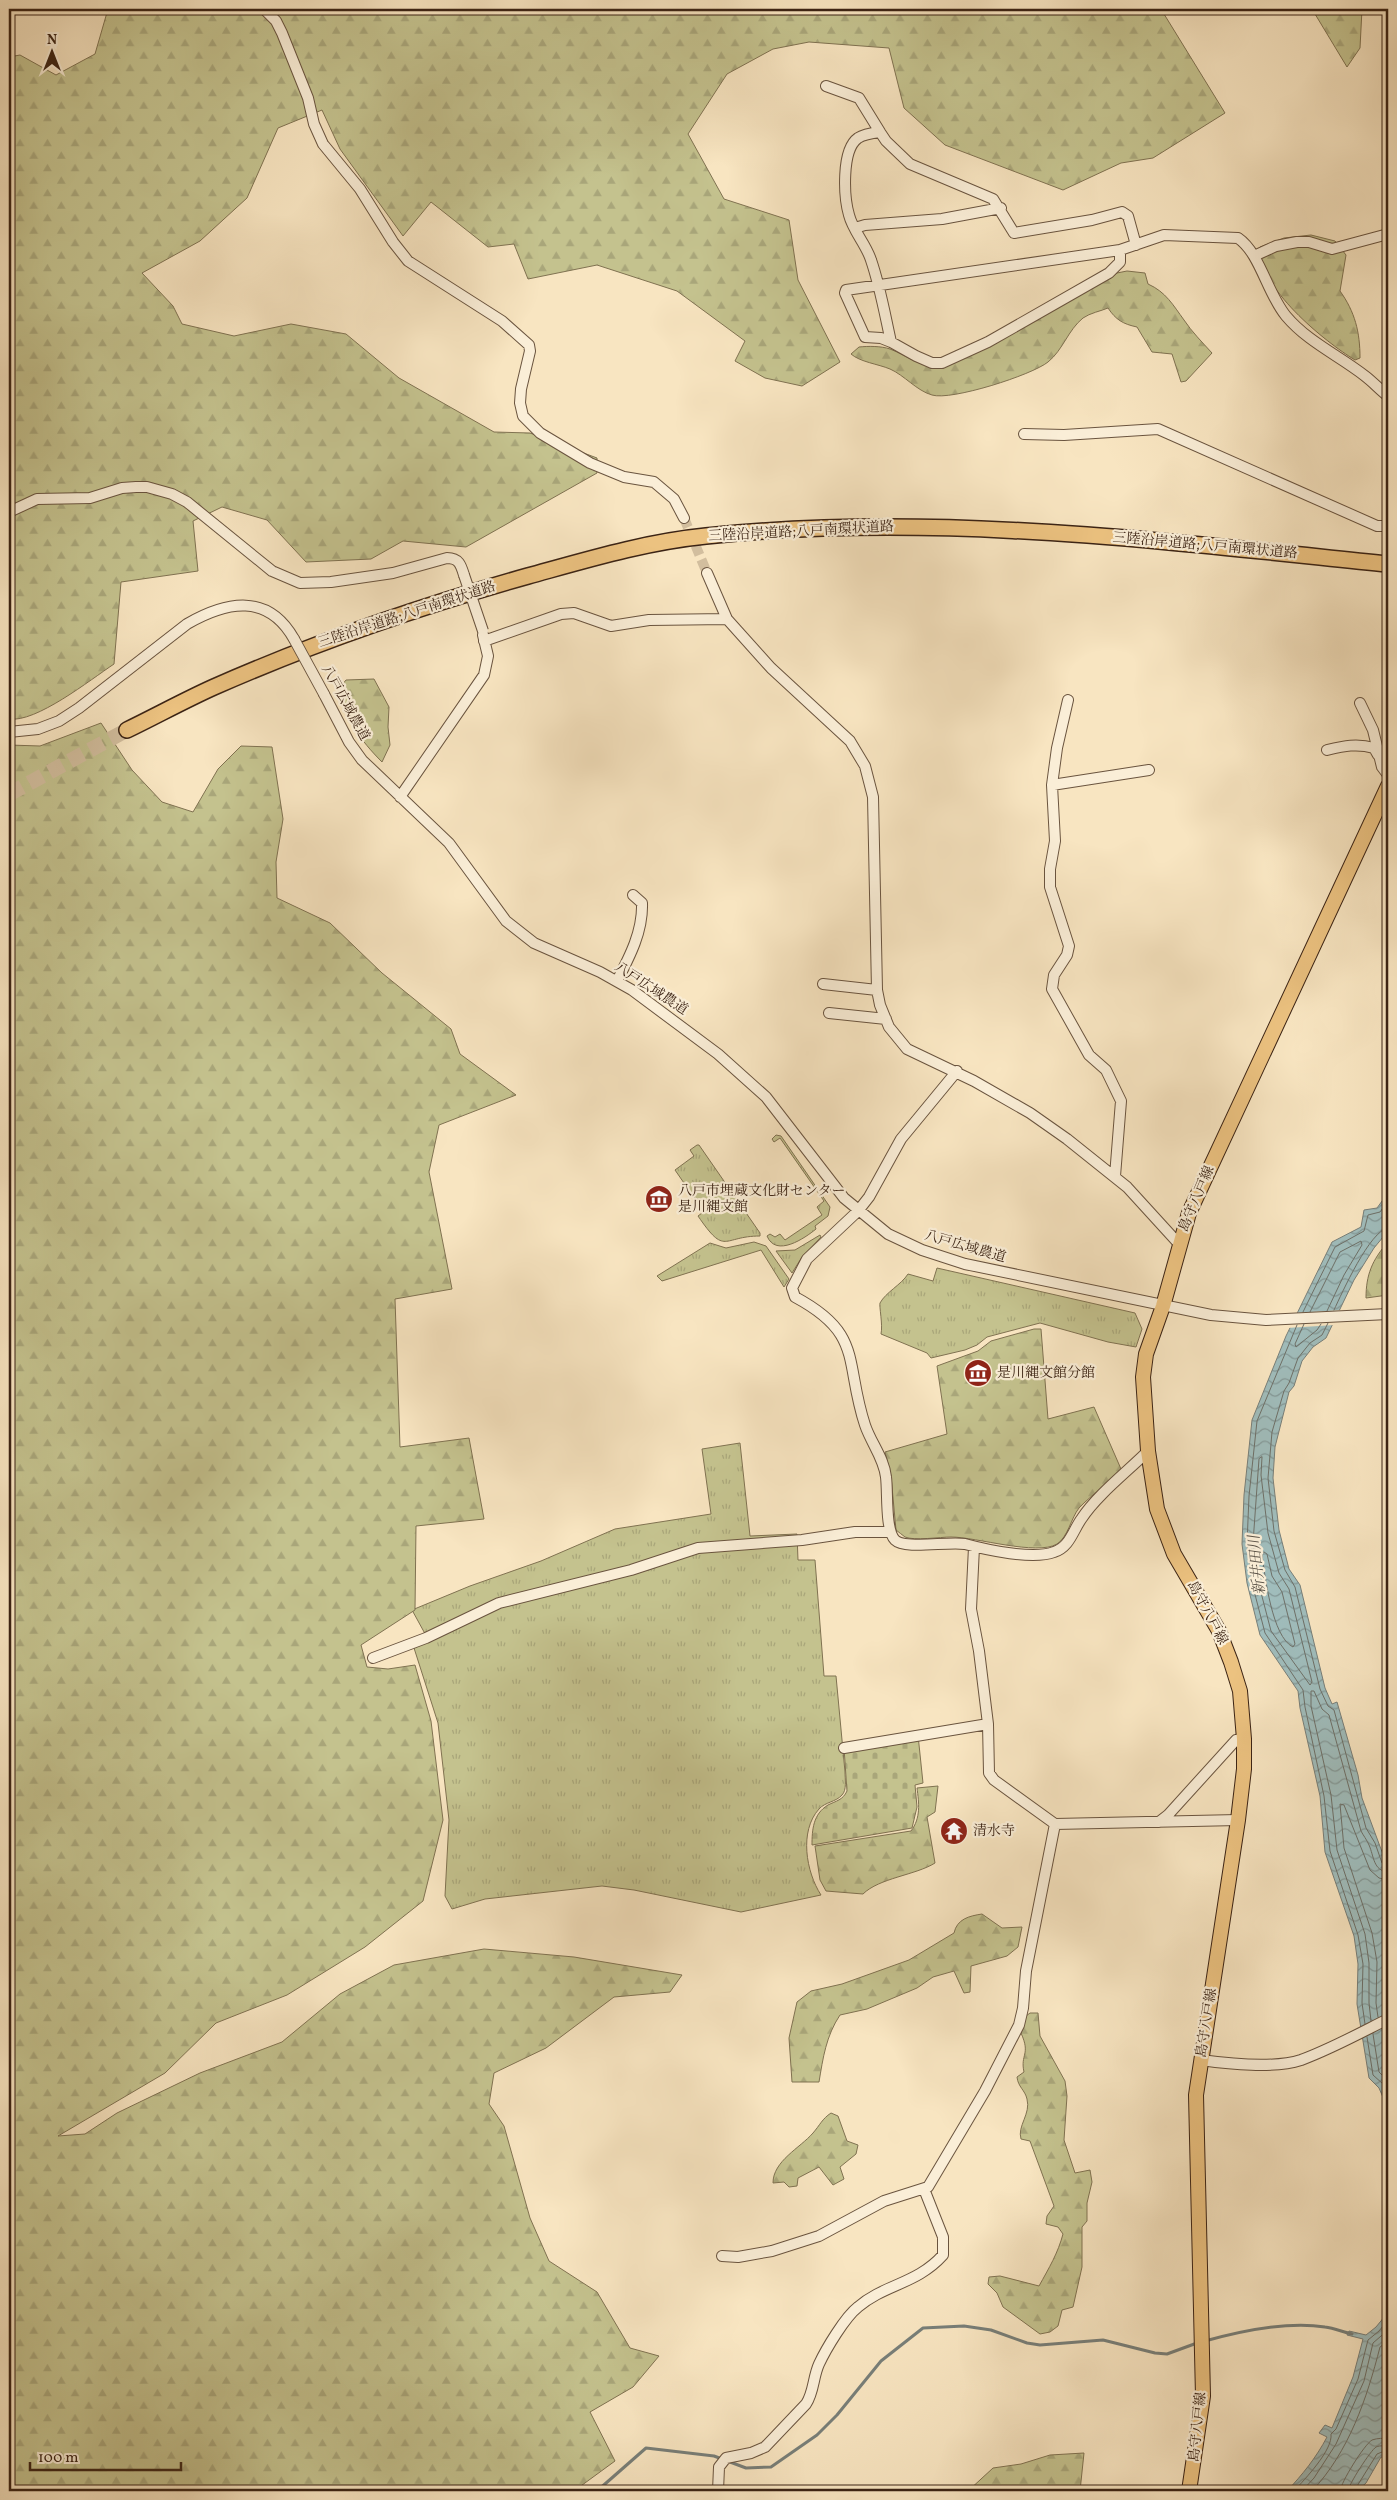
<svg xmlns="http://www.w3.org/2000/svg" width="1397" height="2500" font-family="Vollkorn,'Noto Serif JP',serif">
	<defs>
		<pattern id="grass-tufts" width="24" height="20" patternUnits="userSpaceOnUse" patternTransform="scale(1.25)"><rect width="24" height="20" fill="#c4c28e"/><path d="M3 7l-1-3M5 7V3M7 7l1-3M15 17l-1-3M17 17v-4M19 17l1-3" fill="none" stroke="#a9a67a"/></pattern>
		<pattern id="forest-firs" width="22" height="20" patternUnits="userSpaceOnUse" patternTransform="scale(1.25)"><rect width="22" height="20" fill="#c4c28e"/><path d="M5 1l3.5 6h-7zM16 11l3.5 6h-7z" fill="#a9a67a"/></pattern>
		<pattern id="cemetery-stones" width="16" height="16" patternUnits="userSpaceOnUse" patternTransform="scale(1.25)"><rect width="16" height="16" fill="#c4c28e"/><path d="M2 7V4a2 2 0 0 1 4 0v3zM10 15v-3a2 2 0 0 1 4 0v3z" fill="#a9a67a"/></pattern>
		<pattern id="water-waves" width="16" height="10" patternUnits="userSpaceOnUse" patternTransform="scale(1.25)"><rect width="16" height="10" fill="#a0bdbc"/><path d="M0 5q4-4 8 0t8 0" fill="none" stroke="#849998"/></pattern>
	</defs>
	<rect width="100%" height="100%" fill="#f8e5c1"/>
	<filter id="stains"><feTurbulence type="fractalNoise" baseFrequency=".004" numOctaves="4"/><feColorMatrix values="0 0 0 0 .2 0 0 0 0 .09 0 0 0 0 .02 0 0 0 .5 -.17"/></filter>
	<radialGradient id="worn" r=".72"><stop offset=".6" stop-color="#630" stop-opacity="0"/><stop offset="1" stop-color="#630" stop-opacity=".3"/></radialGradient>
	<path fill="url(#grass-tufts)" stroke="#807251" d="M 776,1135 L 781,1136 L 830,1207 L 828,1216 L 815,1226 L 816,1229 C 805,1238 776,1258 767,1236 L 770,1234 L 775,1237 L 780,1234 L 785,1240 L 822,1215 L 817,1207 L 824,1201 L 780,1138 L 774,1142 L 772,1139 Z
		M 697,1145 L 699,1145 L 760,1233 L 760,1236 C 722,1236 726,1257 698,1216 L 706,1210 L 697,1198 L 695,1199 L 675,1170 L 694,1156 L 690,1150 Z
		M 820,1235 L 821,1237 L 802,1257 L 792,1273 L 776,1251 L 795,1250 Z
		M 754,1242 L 766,1246 L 789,1279 L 784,1287 L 761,1250 L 662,1281 L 657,1276 L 710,1243 L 726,1248 Z
		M 937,1268 L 1135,1313 L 1142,1329 L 1136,1347 L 1108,1342 L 1040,1323 L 987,1337 L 977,1345 L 965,1350 L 931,1358 L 927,1353 L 881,1334 C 883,1325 879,1306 880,1303 C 886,1292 901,1285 908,1274 L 933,1281 Z
		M 740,1443 L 750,1536 L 797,1534 L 798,1560 L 815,1560 L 824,1676 L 836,1676 L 845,1772 C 845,1779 847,1790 842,1795 C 836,1802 825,1802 819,1809 C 799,1831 806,1872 821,1895 L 741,1912 L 634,1890 L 602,1886 L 485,1899 L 452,1909 L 445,1896 L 449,1820 L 438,1723 L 414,1648 L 429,1641 L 412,1610 L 470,1586 L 541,1561 L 615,1529 L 711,1514 L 702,1449 Z"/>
	<path fill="url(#forest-firs)" stroke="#807251" d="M 108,9 L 1166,9 L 1164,14 L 1225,113 L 1153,158 L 1121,163 L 1063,190 L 945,145 L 904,108 L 889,48 L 809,42 L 773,49 L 727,74 L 688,134 L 724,199 L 789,220 L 798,280 L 840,362 L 802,386 L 765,378 L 735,361 L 745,341 L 677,291 L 597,265 L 528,279 L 514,244 L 488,247 L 431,202 L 403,236 L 340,149 L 322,110 L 278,128 L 247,198 L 200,241 L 142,273 L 173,306 L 182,324 L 234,336 L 291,324 L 346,334 L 399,378 L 494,432 L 530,433 L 597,458 L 597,473 L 466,547 L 403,541 L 371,559 L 306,562 L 267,520 L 222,507 L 193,521 L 198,571 L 121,582 L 114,664 C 90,680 36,723 9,719 L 9,57 L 20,55 L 56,75 L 95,54 Z
		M 1312,9 L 1362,9 L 1360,48 L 1347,67 Z
		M 1311,235 L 1335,241 L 1346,255 L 1340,291 C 1355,312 1360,332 1360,358 L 1355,360 C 1325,342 1257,287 1260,247 L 1284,238 Z
		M 1127,271 L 1145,273 L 1148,284 C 1166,292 1173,305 1184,320 C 1192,332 1202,342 1212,353 L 1186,381 L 1181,382 L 1172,354 L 1152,352 L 1137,327 C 1123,324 1116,320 1108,308 C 1101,311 1090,313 1083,318 C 1068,330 1063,350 1048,362 C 1032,375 951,401 932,395 C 917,391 904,375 890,369 C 878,364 860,362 851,354 L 859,347 C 869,346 881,346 890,349 C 908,356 922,368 942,368 L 995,343 L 1117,273 Z
		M 374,679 L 389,707 L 388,727 L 390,745 L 382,762 C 361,741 342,716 341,686 L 346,680 Z
		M 101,723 L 132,770 L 162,802 L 193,812 L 218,769 L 241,746 L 272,747 L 283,819 L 276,862 L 277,898 L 330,923 L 382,973 L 451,1029 L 460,1054 L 516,1095 L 439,1125 L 429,1172 L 452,1289 L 395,1299 L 400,1447 L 469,1438 L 484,1519 L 416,1526 L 415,1610 L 361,1645 L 367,1667 L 388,1669 L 415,1665 L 431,1721 L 443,1820 L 423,1901 L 365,1947 L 287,1995 L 216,2023 L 165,2073 L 58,2136 L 85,2134 L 117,2113 L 200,2073 L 282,2042 L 340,1994 L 394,1965 L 484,1949 L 574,1957 L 682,1975 L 670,1992 L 614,1997 L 546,2048 L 494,2073 L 489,2104 L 504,2126 L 530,2218 L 549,2261 L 597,2292 L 630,2348 L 659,2356 L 633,2387 L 590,2412 L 615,2461 L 574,2491 L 9,2491 L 9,745 L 40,746 Z
		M 1388,1242 L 1388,1295 L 1366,1298 C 1366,1275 1372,1260 1388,1242 Z
		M 1034,1329 L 1041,1329 L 1048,1419 L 1094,1407 L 1121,1469 C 1109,1484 1092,1494 1079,1508 C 1071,1518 1068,1537 1057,1544 C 1037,1556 976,1537 951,1537 C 940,1537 914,1541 905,1537 C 902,1535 899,1532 896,1530 L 891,1476 L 885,1452 L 947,1434 L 937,1366 L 978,1351 L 991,1341 Z
		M 938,1786 L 935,1812 L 927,1817 L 935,1863 C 916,1875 879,1878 863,1894 L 826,1891 L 820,1880 L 815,1846 L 911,1831 C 921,1818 919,1803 917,1788 Z
		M 982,1914 L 1002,1928 L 1022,1927 L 1018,1947 L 1007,1956 L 971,1966 L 970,1992 L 964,1993 L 954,1971 L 933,1977 L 917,1988 L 867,2009 L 840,2015 C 826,2036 823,2058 819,2082 L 792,2082 L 789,2038 L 797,2002 L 811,1991 L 842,1984 L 909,1960 L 954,1933 C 957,1919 969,1916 982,1914 Z
		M 1030,2013 L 1038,2013 L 1040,2036 L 1065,2081 L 1067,2096 L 1064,2140 L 1075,2173 L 1090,2170 L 1092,2182 L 1087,2203 L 1087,2221 L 1082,2227 L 1082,2267 L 1073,2307 L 1062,2310 L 1058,2326 L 1050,2332 L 1040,2334 L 1003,2307 L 997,2293 L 988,2284 L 989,2277 L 1000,2276 L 1039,2286 C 1049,2268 1058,2253 1063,2234 L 1058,2227 L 1046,2224 L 1047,2216 L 1054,2206 L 1030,2141 L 1021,2139 C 1017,2126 1031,2114 1027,2099 C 1025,2090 1018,2087 1017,2077 L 1024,2072 C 1020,2054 1031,2055 1021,2033 L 1026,2016 Z
		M 831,2113 L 838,2116 L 847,2141 L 858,2145 L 856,2154 L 840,2167 L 844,2179 L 833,2185 L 819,2167 L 798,2178 L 797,2186 L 789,2187 L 784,2182 L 773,2183 C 773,2161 800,2148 813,2133 C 820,2125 822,2119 831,2113 Z
		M 1084,2453 L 1080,2491 L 968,2491 L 993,2468 L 1021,2464 L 1050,2455 Z"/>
	<path fill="url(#cemetery-stones)" stroke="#807251" d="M 918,1735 L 923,1783 L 915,1785 L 917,1807 L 912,1828 L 812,1845 C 812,1830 813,1814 828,1805 C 836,1801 843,1800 847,1791 L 844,1748 Z"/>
	<path fill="url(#water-waves)" stroke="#787f79" d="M 1388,1185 L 1388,1231 L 1374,1248 L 1354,1280 L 1326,1338 L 1313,1347 L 1302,1361 L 1294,1386 L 1289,1392 L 1275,1447 L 1273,1478 L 1279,1530 L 1289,1569 L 1300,1585 L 1325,1688 L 1332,1704 L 1337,1702 L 1358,1775 L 1362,1798 L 1388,1868 L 1388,2109 L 1379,2088 L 1369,2078 L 1357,2004 L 1358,1964 L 1354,1936 L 1325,1852 L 1320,1796 L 1300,1708 L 1298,1691 L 1260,1635 L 1247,1583 L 1242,1544 L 1244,1495 L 1252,1420 L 1286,1336 L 1332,1242 L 1361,1227 L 1364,1210 L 1377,1208 L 1385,1197 Z
		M 1388,2305 L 1388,2459 L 1381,2457 L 1366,2483 L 1357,2491 L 1287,2491 C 1302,2475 1316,2458 1327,2437 L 1319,2433 L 1325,2425 L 1332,2428 L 1353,2377 L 1363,2339 L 1347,2335 L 1349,2331 L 1366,2335 L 1376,2327 L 1385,2316 Z"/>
	<path fill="#f8e5c1" d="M 1342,1310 L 1335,1325 L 1287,1328 L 1294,1313 Z"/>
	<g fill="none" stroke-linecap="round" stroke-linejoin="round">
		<path stroke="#6e7068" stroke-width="1" d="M 1334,1310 C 1342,1293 1370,1230 1388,1228
			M 1303,1312 L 1335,1247 L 1364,1231 L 1368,1215 L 1380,1212 L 1388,1201
			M 1310,1312 L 1340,1252 L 1361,1241 L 1362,1245 L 1344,1275 L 1327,1311
			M 1328,1323 L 1322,1335 L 1310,1343 L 1298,1358 L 1289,1383 L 1284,1391 L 1272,1432 L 1268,1478 L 1274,1531 L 1285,1570 L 1295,1587 L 1320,1689 L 1328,1706 L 1334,1710 L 1366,1828 L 1375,1843 L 1382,1863 L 1388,1866
			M 1304,1324 L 1295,1344 L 1296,1347 L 1317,1330 L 1321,1324
			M 1297,1325 L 1257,1421 L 1249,1496 L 1247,1544 L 1252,1583 L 1265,1633 L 1303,1690 L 1305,1707 L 1324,1796 L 1330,1851 L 1358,1935 L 1363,1964 L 1362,2003 L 1365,2024
			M 1262,1457 L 1261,1475 L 1268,1533 L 1279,1573 L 1289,1589 L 1312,1682 L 1310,1685 L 1271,1631 L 1258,1581 L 1253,1543 L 1259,1459 Z
			M 1264,1552 L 1267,1554 L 1272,1576 L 1282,1592 L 1295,1644 L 1293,1647 C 1272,1637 1265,1576 1262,1555 Z
			M 1378,2017 L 1376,2003 L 1377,1962 L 1372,1933 L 1344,1848 L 1340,1804 L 1344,1805 L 1370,1870 L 1379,1878 L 1388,1880
			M 1371,2021 L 1369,2003 L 1369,1963 L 1365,1934 L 1337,1850 L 1331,1795 L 1311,1706 L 1311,1691 L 1314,1691 L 1322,1709 L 1329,1715 L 1361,1831 C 1363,1835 1367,1840 1369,1845 C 1374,1856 1373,1871 1388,1872
			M 1373,2034 L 1379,2072 L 1388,2081
			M 1367,2037 L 1373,2075 L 1383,2084 L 1388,2096
			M 1294,2491 C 1305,2479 1333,2450 1331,2434 L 1336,2429 L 1358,2379 L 1368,2340 L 1379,2331 L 1388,2320
			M 1302,2491 L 1314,2478 L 1336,2444 L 1364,2381 L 1373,2343 L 1388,2330
			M 1312,2491 C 1349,2452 1367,2398 1380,2347 L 1388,2341
			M 1340,2491 C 1341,2482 1364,2445 1372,2440 C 1378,2438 1383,2438 1388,2439
			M 1348,2491 C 1348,2485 1371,2450 1376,2447 C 1381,2445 1384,2446 1388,2447
			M 1354,2491 L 1377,2454 L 1382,2452 L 1388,2454"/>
		<path stroke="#787f79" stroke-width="3" d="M 1205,2341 C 1241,2331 1289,2321 1325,2327 C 1334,2328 1343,2332 1352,2334
			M 597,2491 L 646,2448 L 714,2456 L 746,2468 L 771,2467 L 817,2435 L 837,2415 L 881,2361 L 923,2328 L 964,2326 L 991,2330 L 1027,2343 L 1040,2345 L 1103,2340 L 1155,2353 L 1167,2354 L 1197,2343"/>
		<path stroke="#d2be9e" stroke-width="10" stroke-dasharray="10 5" stroke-linecap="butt" d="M 684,518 L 707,573"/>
		<path stroke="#d2be9e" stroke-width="15" stroke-dasharray="15 8" stroke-linecap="butt" d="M 9,794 L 127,730"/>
		<g stroke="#6a543f" stroke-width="12">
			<path id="minor" d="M 264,9 L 276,21 L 282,33 L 308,98 L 314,124 L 323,144 L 360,189 L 393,242 L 408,261 L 502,321 L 529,345 L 530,351 L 521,389 L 520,403 L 523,416 L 540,433 L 590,463 L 624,477 L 654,482 L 674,499 L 684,518
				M 826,86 L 859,98 L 880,132
				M 855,228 L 865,225 L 942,219 L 1001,208
				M 1120,250 L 1120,262 L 1109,273 L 988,342 L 942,363 L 932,363 L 916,356 L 891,342 C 885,315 880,286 871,260 C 866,244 853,231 849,215 C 844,198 841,150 858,138 C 864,134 872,133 880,132 L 886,141 L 910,164 L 993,199 L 1014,233 L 1092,220 L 1122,212 L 1128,216 L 1136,245
				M 1254,256 L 1276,246 L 1297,242 L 1309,242 L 1332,249 L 1388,234
				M 891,342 L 881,338 L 865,337 L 845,293 L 846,290 L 1120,250 L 1164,235 L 1238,238 C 1260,253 1267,293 1286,316 C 1308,342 1338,355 1365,376 C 1373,382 1380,390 1388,396
				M 1024,434 L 1064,435 L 1158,429 L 1377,526 L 1388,526
				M 9,512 L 37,499 L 90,498 L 122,488 L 136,487 L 147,487 L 172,494 L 187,502 L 272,571 L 300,583 L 331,582 L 393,573 L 447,558 C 459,558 461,565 464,575
				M 707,573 L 727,619 L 771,668 L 850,741 L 865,766 L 873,797 L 877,990 L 880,1005 L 889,1027 L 907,1049 L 974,1081 L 1030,1113 L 1067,1139 L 1127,1187 L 1179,1244
				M 484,641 L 561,614 L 574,613 L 611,626 L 649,620 L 727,619
				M 324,694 L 349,742 L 362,760 L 449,843 L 506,921 L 534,943 L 600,972 L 632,990 L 718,1054 L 766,1097 L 844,1198 L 888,1234 L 922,1250 L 965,1264 L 1211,1315 L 1266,1320 L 1388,1314
				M 1068,700 L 1057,748 L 1052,785 L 1055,841 L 1050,869 L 1050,887 L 1069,946 L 1067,955 L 1054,975 L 1052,989 L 1089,1055 L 1106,1070 L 1121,1101 L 1115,1176
				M 1360,703 L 1373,730 L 1382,767 L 1388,775
				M 9,732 L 38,729 L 59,721 L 79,708 L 187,624 C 227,601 268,593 294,639
				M 1327,750 C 1344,746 1357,743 1374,748 L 1378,755
				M 1052,785 L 1149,770
				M 400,797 L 484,675 L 488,656 L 483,635
				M 617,981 C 630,956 643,931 642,903 L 633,895
				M 823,984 L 877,990
				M 829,1013 L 886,1019
				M 957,1071 L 901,1139 L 869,1197 L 858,1211 L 807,1259 L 792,1288 L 795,1297 C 864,1334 844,1361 865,1425 C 871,1443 884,1458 886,1477 C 888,1492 885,1530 895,1540 C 905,1550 948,1541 965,1544 C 987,1550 1033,1560 1054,1552 C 1070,1547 1073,1530 1082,1518 C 1097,1495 1128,1471 1148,1451
				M 974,1547 L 971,1609 L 979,1651 L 988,1724 L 989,1773 L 994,1780 L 1055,1824 L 1238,1820
				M 373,1658 L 426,1638 L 499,1603 L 631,1570 L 698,1548 L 802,1540 L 855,1532 L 890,1532
				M 844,1748 L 988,1724
				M 1159,1822 L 1168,1815 L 1236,1740 L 1244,1739
				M 1201,2060 C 1230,2064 1273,2069 1301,2060 C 1331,2049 1360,2033 1388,2019
				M 722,2256 L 738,2257 L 772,2251 L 819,2236 L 884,2201 L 928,2187 L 985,2091 L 1019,2025 L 1023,2008 L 1026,1971 L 1055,1824
				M 718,2491 L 719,2467 L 726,2458 L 751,2453 L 765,2447 L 806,2404 C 814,2392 813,2377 819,2364 C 826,2349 845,2317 858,2307 C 885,2284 917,2284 943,2255 L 943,2237 L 924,2189"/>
		</g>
		<g stroke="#3b2314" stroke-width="16">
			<path id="major" d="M 1189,2491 L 1203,2396 L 1196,2095 L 1238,1820 L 1244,1769 L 1244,1739 L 1240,1691 L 1231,1662 L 1219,1631 L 1174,1554 L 1157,1509 L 1148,1451 L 1143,1377 L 1146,1354 L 1163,1306 L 1189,1213 L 1388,786"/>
		</g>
		<g stroke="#3b2314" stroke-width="18">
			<path id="highway" d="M 127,730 C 156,716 185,700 214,687 C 316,642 421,606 528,576 C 586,560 645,542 706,536 C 933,512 1161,541 1388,564"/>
		</g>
		<use href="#minor" stroke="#faeed7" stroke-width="10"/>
		<use href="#major" stroke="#ecc280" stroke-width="14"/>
		<use href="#highway" stroke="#ecc280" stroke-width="15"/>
		<g stroke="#6a543f" stroke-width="12" stroke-linecap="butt">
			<path id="minor-bridge" d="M 464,575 L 483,631
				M 294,639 L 324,694"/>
		</g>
		<use href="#minor-bridge" stroke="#faeed7" stroke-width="10"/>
	</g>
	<defs>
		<g id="museum-disc" transform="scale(1.4375)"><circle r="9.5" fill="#8f2418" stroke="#faeed7"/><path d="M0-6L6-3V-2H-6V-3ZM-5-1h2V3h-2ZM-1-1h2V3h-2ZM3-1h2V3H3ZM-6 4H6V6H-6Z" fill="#fff"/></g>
		<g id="temple-disc" transform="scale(1.4375)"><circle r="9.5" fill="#8f2418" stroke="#faeed7"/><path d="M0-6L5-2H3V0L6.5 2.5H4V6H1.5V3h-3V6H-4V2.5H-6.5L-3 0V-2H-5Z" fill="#fff"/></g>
	</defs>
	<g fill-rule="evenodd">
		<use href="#museum-disc" x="659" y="1199"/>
		<use href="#museum-disc" x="978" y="1373"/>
		<use href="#temple-disc" x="954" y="1831"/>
	</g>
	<g text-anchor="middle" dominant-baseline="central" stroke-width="4.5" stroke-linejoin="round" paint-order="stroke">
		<g font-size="14" fill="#3b2314" stroke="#faeed7">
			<text transform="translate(801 532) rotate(-3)">三陸沿岸道路;八戸南環状道路</text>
			<text transform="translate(1205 546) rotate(5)">三陸沿岸道路;八戸南環状道路</text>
			<text transform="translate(407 615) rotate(-18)">三陸沿岸道路;八戸南環状道路</text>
			<text transform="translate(345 703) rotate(61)">八戸広域農道</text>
			<text transform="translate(651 989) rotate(33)">八戸広域農道</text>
			<text transform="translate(1197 1199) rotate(-67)">島守八戸線</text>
			<text transform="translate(965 1247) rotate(16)">八戸広域農道</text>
			<text transform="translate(1207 1613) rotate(62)">島守八戸線</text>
			<text transform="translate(1207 2023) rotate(-81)">島守八戸線</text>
			<text transform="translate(1198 2427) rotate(-84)">島守八戸線</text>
		</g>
		<g font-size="14" fill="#3b2314" stroke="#faeed7" text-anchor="start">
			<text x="678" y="1191">八戸市埋蔵文化財センター<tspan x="678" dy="16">是川縄文館</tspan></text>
			<text x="997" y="1373">是川縄文館分館</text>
			<text x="973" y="1831">清水寺</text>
		</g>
		<g font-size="15" font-style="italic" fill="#595146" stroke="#faeed7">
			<text transform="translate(1258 1565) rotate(-96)">新井田川</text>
		</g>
	</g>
	<rect width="1397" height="2500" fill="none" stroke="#f8e5c1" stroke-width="30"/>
	<rect x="10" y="10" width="1377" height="2480" fill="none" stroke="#3b2314" stroke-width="2.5"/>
	<rect x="15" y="15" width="1367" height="2470" fill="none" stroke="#3b2314"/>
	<g transform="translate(52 52)" stroke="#faeed7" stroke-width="4" paint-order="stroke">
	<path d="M0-4L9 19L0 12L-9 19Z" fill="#3b2314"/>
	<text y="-8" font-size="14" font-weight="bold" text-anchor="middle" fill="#3b2314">N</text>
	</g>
	<path d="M30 2462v8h151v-8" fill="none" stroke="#3b2314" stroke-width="2.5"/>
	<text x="38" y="2462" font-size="15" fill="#3b2314" stroke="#faeed7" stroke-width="4" paint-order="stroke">100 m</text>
	<rect width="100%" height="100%" filter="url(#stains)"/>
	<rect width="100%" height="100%" fill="url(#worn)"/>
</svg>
